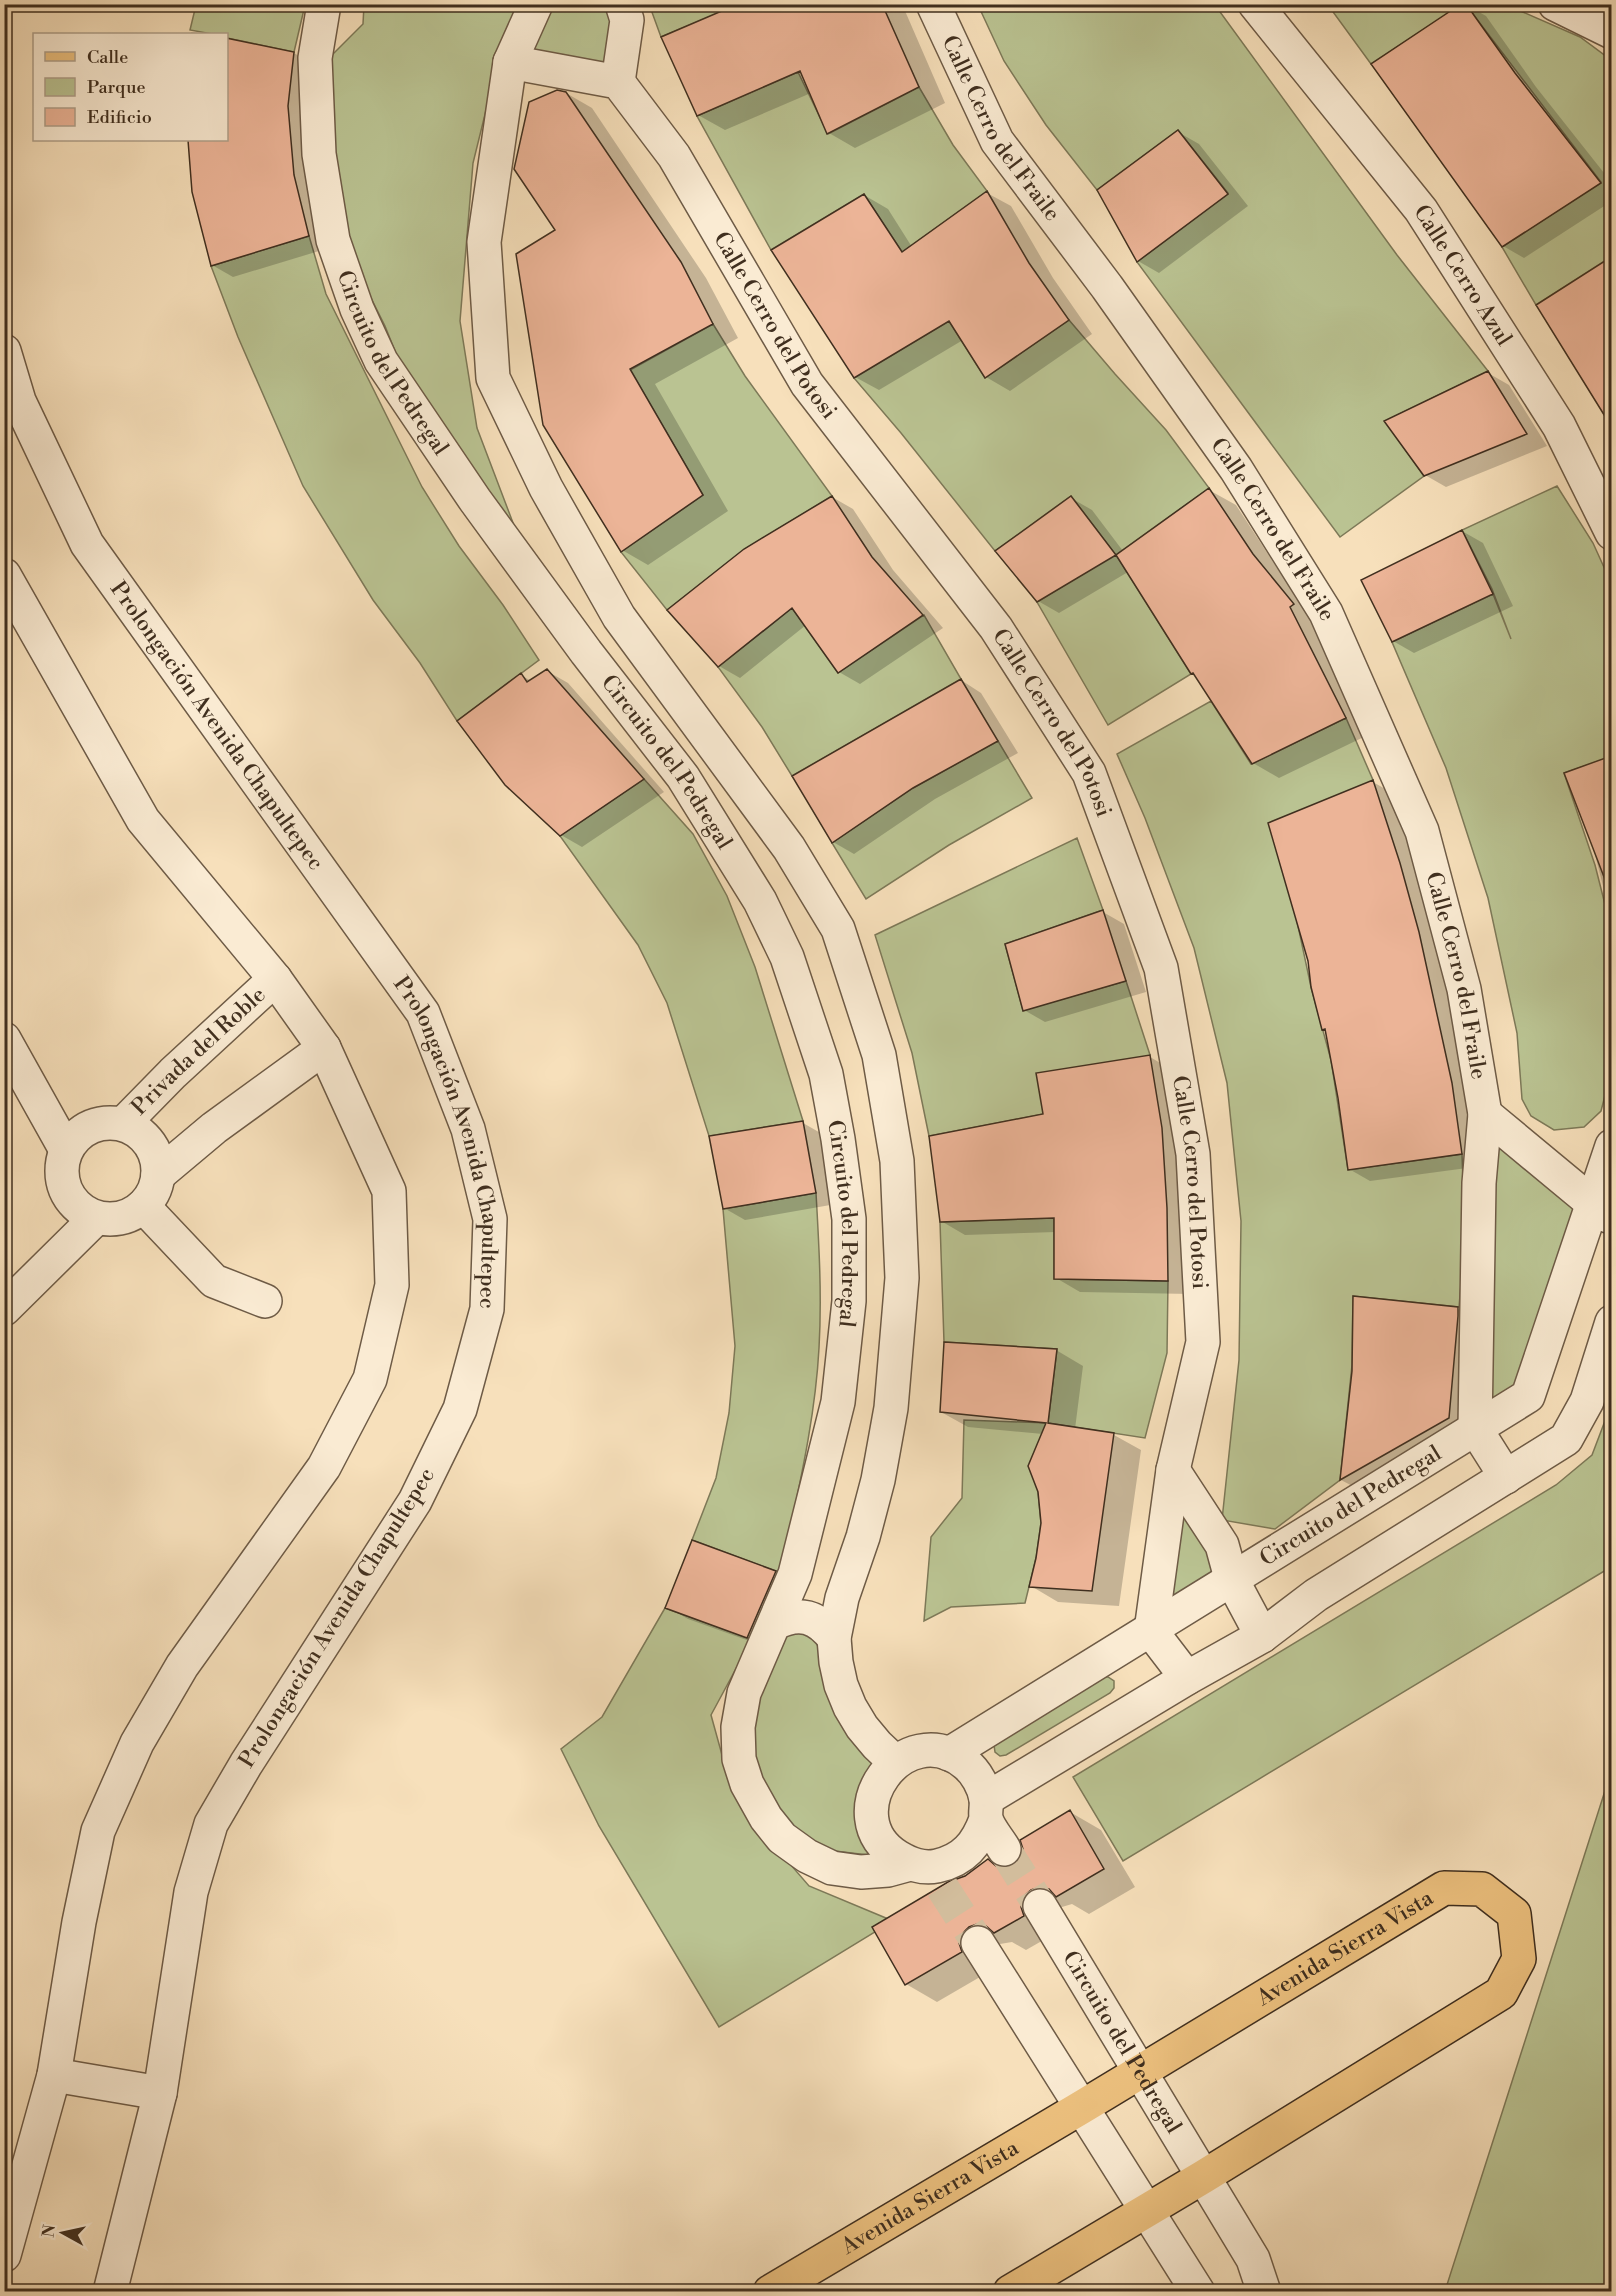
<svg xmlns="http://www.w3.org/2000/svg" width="1616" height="2296" font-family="'Libre Bodoni',serif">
	<rect width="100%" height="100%" fill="#f7e0bb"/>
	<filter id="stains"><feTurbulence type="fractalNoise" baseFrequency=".00333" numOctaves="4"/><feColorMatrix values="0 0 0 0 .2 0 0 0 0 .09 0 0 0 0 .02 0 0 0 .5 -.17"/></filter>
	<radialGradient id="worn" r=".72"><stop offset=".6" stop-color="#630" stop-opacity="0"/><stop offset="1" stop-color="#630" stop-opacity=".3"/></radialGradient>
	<path fill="#bac392" stroke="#7d7958" stroke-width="1.5" d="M 649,4 L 738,5 L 661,37 Z
		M 196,5 L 305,5 L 294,52 L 227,38 L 226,34 L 212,34 L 190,30 Z
		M 364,5 L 525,5 L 490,94 L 473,163 L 460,321 L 477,428 L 518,536 L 409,386 L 385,326 L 361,278 L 348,235 L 332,155 L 330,57 L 363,24 Z
		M 538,5 L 621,5 L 617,80 L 515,55 Z
		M 978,5 L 1215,5 L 1397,255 L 1488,371 L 1385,421 L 1424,476 L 1340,537 L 1137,262 L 1228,193 L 1178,130 L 1097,190 L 1046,125 L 1004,61 Z
		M 1328,5 L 1461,5 L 1371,64 Z
		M 1466,5 L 1507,5 L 1580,37 L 1611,60 L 1611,257 L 1536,305 L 1502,247 L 1601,182 Z
		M 798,72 L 828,134 L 919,87 L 953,145 L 987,191 L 902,252 L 864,194 L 771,250 L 697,116 Z
		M 309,236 L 326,294 L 422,487 L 459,546 L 503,605 L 539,660 L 457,721 L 420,663 L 373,600 L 303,486 L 238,337 L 211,266 Z
		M 1069,320 L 1115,374 L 1166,430 L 1209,488 L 1116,555 L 1191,674 L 1108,725 L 1037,602 L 1115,554 L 1071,496 L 995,551 L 901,433 L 854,378 L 949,321 L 985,378 Z
		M 713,324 L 745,376 L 832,496 L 745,549 L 667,610 L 621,552 L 703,495 L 630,370 Z
		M 1557,486 L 1593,543 L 1612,585 L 1611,757 L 1564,773 L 1595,865 L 1612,932 L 1611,1072 L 1601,1111 L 1584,1127 L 1554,1130 L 1531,1116 L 1522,1099 L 1517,1033 L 1488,898 L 1446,768 L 1392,642 L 1493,594 L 1511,639 L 1492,589 L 1462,530 Z
		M 792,608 L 838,673 L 924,615 L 961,679 L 792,776 L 762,727 L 718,667 Z
		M 1211,701 L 1251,764 L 1346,718 L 1373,780 L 1295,912 L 1311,987 L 1331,1060 L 1348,1170 L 1462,1154 L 1465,1236 L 1459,1307 L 1353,1296 L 1352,1365 L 1340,1480 L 1275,1529 L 1222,1520 L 1239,1360 L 1241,1221 L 1227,1083 L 1194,948 L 1145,818 L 1117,754 Z
		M 998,741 L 1032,798 L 949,845 L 866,899 L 832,843 L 913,788 Z
		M 644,779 L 693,834 L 727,896 L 755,967 L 803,1121 L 709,1136 L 667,1003 L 638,945 L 560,836 Z
		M 1077,838 L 1103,910 L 1005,944 L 1023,1010 L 1126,981 L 1150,1055 L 1044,1114 L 929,1136 L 912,1053 L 875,935 Z
		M 1485,1120 L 1587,1208 L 1528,1392 L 1475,1428 Z
		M 816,1193 C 819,1245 822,1296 819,1348 C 815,1424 796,1499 781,1573 L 692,1540 L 716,1478 L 729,1413 L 735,1346 L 723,1209 Z
		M 1054,1218 L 1054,1279 L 1168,1281 L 1167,1353 L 1145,1438 L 1048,1423 L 1038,1492 L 1041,1523 L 1036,1558 L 1025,1603 L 951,1607 L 924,1621 L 931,1537 L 962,1498 L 964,1420 L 1048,1423 L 1057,1349 L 944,1342 L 940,1222 Z
		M 1611,1405 L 1611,1567 L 1123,1861 L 1073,1777 L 1556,1485 L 1592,1455 Z
		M 1174,1472 L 1228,1579 L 1154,1627 Z
		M 665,1608 L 752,1639 L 711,1715 L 727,1773 L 758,1827 L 809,1886 L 893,1921 L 719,2027 L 599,1826 L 561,1749 L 602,1717 Z
		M 810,1625 L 869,1746 L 893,1858 L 810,1848 L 773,1814 L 745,1739 L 780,1629 Z
		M 1102,1677 L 1108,1677 L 1114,1681 L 1114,1688 L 1110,1693 L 1006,1755 L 1000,1756 L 995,1752 L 994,1745 Z
		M 1611,1772 L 1611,2291 L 1445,2291 Z"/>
	<path fill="#0003" d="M 742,4 L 902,4 L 945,103 L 855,148 L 829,133 L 811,93 L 725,130 L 698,115 Z
		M 1465,4 L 1486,16 L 1536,87 L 1612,183 L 1612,201 L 1524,258 L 1503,246 Z
		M 191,32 L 205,34 L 191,34 Z
		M 294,53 L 315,66 L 329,248 L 233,277 L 212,265 L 194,192 L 190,140 L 226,140 Z
		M 566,93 L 592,108 L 706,278 L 738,338 L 655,384 L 728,511 L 648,565 L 622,550 L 557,231 Z
		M 1178,132 L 1199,144 L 1248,206 L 1159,273 L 1138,261 Z
		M 987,193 L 1011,206 L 1053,278 L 1092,334 L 1010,391 L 986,377 L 963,340 L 879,390 L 855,377 L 864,195 L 888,209 L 912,247 Z
		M 1612,259 L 1612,411 L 1599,404 L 1538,306 Z
		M 1488,373 L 1509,385 L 1547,446 L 1446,487 L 1425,475 Z
		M 1209,490 L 1236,505 L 1279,571 L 1320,620 L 1372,733 L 1279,778 L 1253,763 L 1196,675 L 1192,673 L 1128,572 L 1059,613 L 1038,601 L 1071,498 L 1092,510 L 1123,551 Z
		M 832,497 L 853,509 L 893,570 L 943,628 L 860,684 L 839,672 L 806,625 L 740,678 L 719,666 Z
		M 1462,531 L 1483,543 L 1513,606 L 1414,653 L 1393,641 Z
		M 547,671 L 568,683 L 664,792 L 582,847 L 561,835 L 506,784 L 521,675 L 531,681 Z
		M 961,680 L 981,693 L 1018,753 L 935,799 L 854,854 L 833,842 Z
		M 1612,758 L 1612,921 L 1592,843 L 1566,774 Z
		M 1373,782 L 1394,794 L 1440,945 L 1482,1166 L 1370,1181 L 1349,1169 L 1339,1098 L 1327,1031 L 1324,1029 Z
		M 1103,912 L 1124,924 L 1146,992 L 1045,1022 L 1024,1010 Z
		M 1150,1057 L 1174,1071 L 1191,1294 L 1080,1292 L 1056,1278 L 1056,1232 L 965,1235 L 941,1221 L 1046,1115 Z
		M 803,1123 L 824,1135 L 836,1204 L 745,1220 L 724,1208 Z
		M 1458,1309 L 1479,1321 L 1470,1430 L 1362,1491 L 1341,1480 L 1353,1365 Z
		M 1056,1350 L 1083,1366 L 1075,1429 L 1114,1435 L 1141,1450 L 1119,1606 L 1058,1602 L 1031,1586 L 1043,1523 L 1043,1434 L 968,1427 L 941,1412 Z
		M 775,1572 L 796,1584 L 769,1648 L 688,1619 L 667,1607 Z
		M 1070,1812 L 1101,1830 L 1135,1887 L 1089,1914 L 1072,1904 L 1062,1907 L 1054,1915 L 1054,1934 L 1026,1950 L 1012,1942 L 1000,1944 L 992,1953 L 992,1970 L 937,2002 L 906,1984 L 965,1877 L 988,1861 L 1002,1869 L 1014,1867 Z"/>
	<path fill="#ecb497" stroke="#402f1f" stroke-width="1.5" d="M 738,4 L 882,4 L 919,87 L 827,134 L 800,71 L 697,116 L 661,37 Z
		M 1461,4 L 1466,4 L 1515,73 L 1601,183 L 1502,247 L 1371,64 Z
		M 226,38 L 294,52 L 288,106 L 294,175 L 309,236 L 211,266 L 192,192 L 188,140 L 226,140 Z
		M 557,90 L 566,92 L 681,262 L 713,324 L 630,369 L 703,495 L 621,552 L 543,425 L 516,254 L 555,230 L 514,169 L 529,102 Z
		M 1178,130 L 1228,194 L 1137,262 L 1097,190 Z
		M 987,191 L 1029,263 L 1069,320 L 985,378 L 949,321 L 854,378 L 771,250 L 864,194 L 902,252 Z
		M 1611,257 L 1611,426 L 1536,305 Z
		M 1488,371 L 1527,434 L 1424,476 L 1384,421 Z
		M 1209,488 L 1253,554 L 1294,604 L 1290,607 L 1346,718 L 1252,764 L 1193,673 L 1191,674 L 1116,555 Z
		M 832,496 L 872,557 L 923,615 L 838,673 L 792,608 L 718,667 L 667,610 L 744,549 Z
		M 1071,496 L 1116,555 L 1037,602 L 995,551 Z
		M 1462,530 L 1493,594 L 1392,642 L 1361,580 Z
		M 547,669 L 644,779 L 560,836 L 505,785 L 457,721 L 521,673 L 527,682 Z
		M 961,679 L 998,741 L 913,788 L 832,843 L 792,776 Z
		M 1611,756 L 1611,889 L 1609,890 L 1564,773 Z
		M 1373,780 L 1400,863 L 1419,932 L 1452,1083 L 1462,1154 L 1348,1170 L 1338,1098 L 1325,1029 L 1322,1030 L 1311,987 L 1308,961 L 1268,823 Z
		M 1103,910 L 1126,981 L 1023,1011 L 1005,944 Z
		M 1150,1055 L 1162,1128 L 1167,1208 L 1168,1281 L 1054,1279 L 1054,1218 L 940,1222 L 929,1136 L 1043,1114 L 1036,1073 Z
		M 803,1121 L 816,1193 L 723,1209 L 709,1136 Z
		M 1353,1296 L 1458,1307 L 1458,1316 L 1449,1418 L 1340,1480 L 1352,1371 Z
		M 944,1342 L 1057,1349 L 1048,1423 L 1114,1433 L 1092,1591 L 1029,1587 L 1036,1558 L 1041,1523 L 1038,1492 L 1028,1466 L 1046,1423 L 940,1412 Z
		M 692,1540 L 776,1571 L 747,1638 L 665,1608 Z
		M 1070,1810 L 1104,1869 L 1056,1897 L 1049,1889 L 1040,1887 L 1031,1890 L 1023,1897 L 1021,1907 L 1024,1916 L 994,1933 L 986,1926 L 977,1924 L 969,1927 L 961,1935 L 959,1943 L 962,1952 L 905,1985 L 872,1927 L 948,1882 L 965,1876 L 988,1859 L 996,1866 L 1004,1868 L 1013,1865 L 1021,1857 L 1023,1849 L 1020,1840 Z"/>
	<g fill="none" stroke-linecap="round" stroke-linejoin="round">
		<path stroke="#d2bd9c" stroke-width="33" stroke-dasharray="33 16" stroke-linecap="butt" d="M 1004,1849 L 1040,1906
			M 942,1887 L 978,1943"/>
		<g stroke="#6e5b46" stroke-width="36">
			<g id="minor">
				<path id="s1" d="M 324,4 L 315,58 L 319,154 L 333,240 L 357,309 L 381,361 L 475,500 L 586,652 L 683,777 L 760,901 L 787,957 L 826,1074 L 838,1139 L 849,1219 L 849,1301 L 838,1402 L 795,1574 L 744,1693 L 738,1727 L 739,1759 L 747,1784 L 766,1818 L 782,1838 L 807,1856 L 832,1868 L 861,1872 L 888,1870 L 910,1864"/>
				<path d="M 536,4 L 510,62 L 484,242 L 493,378 L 546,488 L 619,617 L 789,848 L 838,929 L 879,1055 L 897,1161 L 902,1278 L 891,1408 L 878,1480 L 863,1537 L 842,1598 L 834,1638 L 836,1662 L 841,1685 L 850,1707 L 862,1727 L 877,1745 L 895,1762"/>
				<path id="s2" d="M 933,4 L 997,141 L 1107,287 L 1236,469 L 1326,613 L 1422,831 L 1464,989 L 1485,1114 L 1479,1183 L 1475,1428 L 1506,1477"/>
				<path id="s3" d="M 1255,4 L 1421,210 L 1559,426 L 1612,533"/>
				<path d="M 1555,4 L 1612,32"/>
				<path id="s4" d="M 510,62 L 618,82 L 674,156 L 807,384 L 996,628 L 1089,773 L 1161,968 L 1193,1154 L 1203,1342 L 1173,1470 L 1151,1631 L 1187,1678"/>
				<path d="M 618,82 L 627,20 L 622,4"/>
				<path id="s5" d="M 4,351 L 19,401 L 87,544 L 423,1013 L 468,1129 L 490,1219 L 487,1309 L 460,1409 L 415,1501 L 246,1764 L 211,1824 L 191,1892 L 160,2093 L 110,2292"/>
				<path d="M 4,575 L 143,820 L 275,979 L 324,1048 L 389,1191 L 392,1285 L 370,1379 L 324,1467 L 182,1666 L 137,1743 L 98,1831 L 79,1922 L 54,2075 L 4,2255"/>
				<path d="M 4,1039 L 66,1150"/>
				<path d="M 1485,1114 L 1608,1216"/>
				<circle cx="110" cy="1171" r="48"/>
				<path id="s6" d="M 123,1124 L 173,1073 L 275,979"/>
				<path d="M 158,1175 L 214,1128 L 324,1048"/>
				<path d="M 143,1206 L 214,1281 L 265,1301"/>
				<path d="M 4,1309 L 96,1218"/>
				<path d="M 1173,1470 L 1222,1545 L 1231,1578 L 1262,1636"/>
				<path d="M 775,1623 C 800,1611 817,1616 834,1638"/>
				<path id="s7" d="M 949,1754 L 1528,1396 L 1612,1146"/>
				<path d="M 986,1799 L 1187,1678 L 1262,1636 L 1316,1595 L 1566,1439 L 1587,1401 L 1612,1322"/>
				<path d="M 986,1819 C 977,1844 964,1860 937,1866 C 922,1869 910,1864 898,1857 C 831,1816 904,1713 966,1764 C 976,1772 984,1787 986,1799 C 987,1805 985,1812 986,1818 C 988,1828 999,1840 1004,1849"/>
				<path id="s8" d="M 1040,1906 L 1253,2259 L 1264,2292"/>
				<path d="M 978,1943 L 1198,2292"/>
				<path d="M 54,2075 L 160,2093"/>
			</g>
		</g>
		<g stroke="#402f1f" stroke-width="36">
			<g id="major">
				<path id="s9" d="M 770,2292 L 1082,2107 L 1444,1888 L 1482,1889 L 1514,1914 L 1519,1959 L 1501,1993 L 1203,2177 L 1010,2292"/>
			</g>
		</g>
		<use href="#minor" stroke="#faebd3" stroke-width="33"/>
		<use href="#major" stroke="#ecc07e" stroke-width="33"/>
	</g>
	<g text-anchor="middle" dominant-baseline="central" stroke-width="4.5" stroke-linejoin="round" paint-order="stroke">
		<g font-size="22" fill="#402f1f" stroke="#faebd3">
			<text stroke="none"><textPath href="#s2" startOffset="142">Calle Cerro del Fraile</textPath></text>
			<text stroke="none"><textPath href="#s3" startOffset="342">Calle Cerro Azul</textPath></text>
			<text stroke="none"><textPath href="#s4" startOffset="400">Calle Cerro del Potosi</textPath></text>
			<text stroke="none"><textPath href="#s1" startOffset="375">Circuito del Pedregal</textPath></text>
			<text stroke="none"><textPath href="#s2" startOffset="628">Calle Cerro del Fraile</textPath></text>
			<text stroke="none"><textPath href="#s5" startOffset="434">Prolongación Avenida Chapultepec</textPath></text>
			<text stroke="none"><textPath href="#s4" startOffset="886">Calle Cerro del Potosi</textPath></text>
			<text stroke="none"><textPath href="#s1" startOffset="861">Circuito del Pedregal</textPath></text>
			<text stroke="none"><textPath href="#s2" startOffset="1114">Calle Cerro del Fraile</textPath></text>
			<text stroke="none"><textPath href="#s6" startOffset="105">Privada del Roble</textPath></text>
			<text stroke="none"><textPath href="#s5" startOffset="920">Prolongación Avenida Chapultepec</textPath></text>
			<text stroke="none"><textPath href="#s4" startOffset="1372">Calle Cerro del Potosi</textPath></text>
			<text stroke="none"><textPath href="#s1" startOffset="1365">Circuito del Pedregal</textPath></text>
			<text stroke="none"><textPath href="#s7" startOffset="472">Circuito del Pedregal</textPath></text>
			<text transform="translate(337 1618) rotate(-58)">Prolongación Avenida Chapultepec</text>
			<text stroke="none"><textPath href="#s9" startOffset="670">Avenida Sierra Vista</textPath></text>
			<text stroke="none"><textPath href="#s8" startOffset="159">Circuito del Pedregal</textPath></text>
			<text stroke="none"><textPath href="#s9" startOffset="186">Avenida Sierra Vista</textPath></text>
		</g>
	</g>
	<rect width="1616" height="2296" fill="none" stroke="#f7e0bb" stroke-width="24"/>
	<rect x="6" y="6" width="1604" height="2284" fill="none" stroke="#402f1f" stroke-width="3"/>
	<rect x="12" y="12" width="1592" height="2272" fill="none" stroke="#402f1f" stroke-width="1.5"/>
	<rect x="33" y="33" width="195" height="108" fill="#faebd3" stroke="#b0a08b" stroke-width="1.5"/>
	<rect x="45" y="52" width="30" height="9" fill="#ecc07e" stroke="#b0a08b" stroke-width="1.5"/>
	<text x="87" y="63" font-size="18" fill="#402f1f">Calle</text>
	<rect x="45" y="78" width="30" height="18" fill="#bac392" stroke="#b0a08b" stroke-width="1.5"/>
	<text x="87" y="93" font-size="18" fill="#402f1f">Parque</text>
	<rect x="45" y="108" width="30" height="18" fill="#ecb497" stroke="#b0a08b" stroke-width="1.5"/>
	<text x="87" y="123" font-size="18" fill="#402f1f">Edificio</text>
	<g transform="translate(63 2233) rotate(278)" stroke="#faebd3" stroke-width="4.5" paint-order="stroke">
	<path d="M0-4.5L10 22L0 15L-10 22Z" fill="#402f1f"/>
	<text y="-9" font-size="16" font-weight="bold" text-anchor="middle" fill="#402f1f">N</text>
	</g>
	<rect width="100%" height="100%" filter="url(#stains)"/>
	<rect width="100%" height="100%" fill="url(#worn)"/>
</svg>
